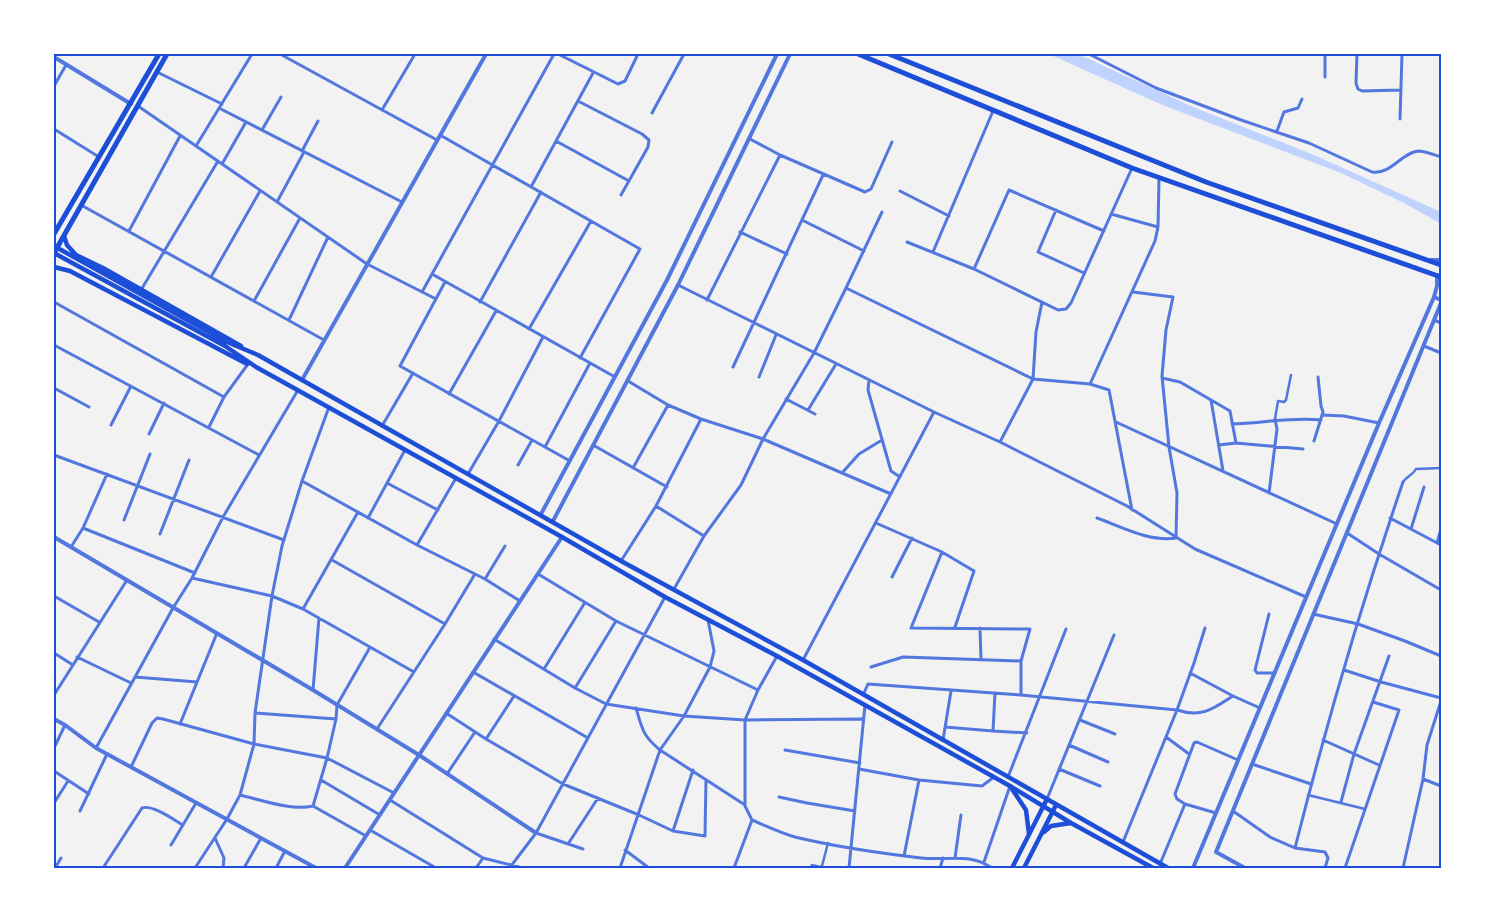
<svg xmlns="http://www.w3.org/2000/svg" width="1495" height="922" font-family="Poppins,sans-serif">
	<rect width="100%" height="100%" fill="#f2f2f2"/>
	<path fill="#bfd3fe" d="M 1049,54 L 1078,54 L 1193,107 L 1314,155 L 1441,212 L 1441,224 L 1406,204 L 1341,173 L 1160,104 Z"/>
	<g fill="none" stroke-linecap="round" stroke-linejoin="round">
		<path stroke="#5277de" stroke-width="2.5" d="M 1275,419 L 1278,401 L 1284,402 L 1286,400 L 1291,375
			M 1403,482 C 1407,476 1413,475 1416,469 L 1441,468
			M 1308,795 L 1365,809
			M 811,868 L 812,865 L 820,867 L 822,866 L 828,843"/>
		<path stroke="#5277de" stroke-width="3" d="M 280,54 L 437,140
			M 558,54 L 618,84 L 625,81 L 638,54
			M 1089,54 L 1156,88 L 1241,120 L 1309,143 L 1372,172 C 1391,175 1401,153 1418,151 C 1426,151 1434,155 1441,157
			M 1325,54 L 1325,77
			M 1357,54 L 1356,83 L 1358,89 L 1362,91 L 1400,90
			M 157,72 L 222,104
			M 54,86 L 66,65
			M 578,101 L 642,134 L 649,140 L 648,147 L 621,195
			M 138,106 L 367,264 L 436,299
			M 219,108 L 402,202
			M 382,110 L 415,54
			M 652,113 L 684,54
			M 1400,119 L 1402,54
			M 54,129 L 99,157
			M 262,130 L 281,97
			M 1277,131 L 1284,112 L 1298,108 L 1302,99
			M 440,135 L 640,249 L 580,358
			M 750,139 L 780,155 L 865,192 L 871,189 L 892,142
			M 556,141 L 629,181
			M 196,146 L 252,54
			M 302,151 L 318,121
			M 222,164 L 246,122
			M 531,187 L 593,73
			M 900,191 L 949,216
			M 277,202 L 304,152
			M 81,205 L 324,340
			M 1056,210 L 1038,252 L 1084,273
			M 1111,214 L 1158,227
			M 802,220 L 864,251
			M 129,231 L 180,136
			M 740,232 L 787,254
			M 907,242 L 974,269 L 1054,308 L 1058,310 L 1066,309 L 1071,303 L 1132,168
			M 933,252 L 993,111
			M 974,269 L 1009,190 L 1104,231
			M 432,274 L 615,377
			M 211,277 L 260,191
			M 445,282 L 400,366 L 570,461
			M 678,285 L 934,412 L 1000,442 L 1127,506 L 1195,549 L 1306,597
			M 846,288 L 1033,379 L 1090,384 L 1109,390 L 1132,510
			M 141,290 L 218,161
			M 422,292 L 554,54
			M 707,300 L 780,155
			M 254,301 L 300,218
			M 54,302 L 224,397
			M 480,302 L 541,192
			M 289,320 L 328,237
			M 1434,320 L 1441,323
			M 529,329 L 591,221
			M 54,345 L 259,455
			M 1424,346 L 1441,353
			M 733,367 L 823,175
			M 759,377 L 776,335
			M 1162,378 L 1180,382 L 1230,411 L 1236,443
			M 869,380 L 868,390 L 891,471 L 900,477
			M 628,381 L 668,405 L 701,419 L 763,439 L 891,494
			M 1090,384 L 1155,241 L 1158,227 L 1159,178
			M 54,388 L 89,407
			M 449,394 L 496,311
			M 786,399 L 815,414
			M 1211,400 L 1223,471
			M 808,410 L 836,364
			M 1323,415 L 1344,416 L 1379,423
			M 1116,422 L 1337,524
			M 1232,424 C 1262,423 1291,417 1321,420
			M 111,425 L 131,386
			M 382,426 L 413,373
			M 209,427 L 224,397 L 248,364
			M 149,434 L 164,403
			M 1314,441 L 1323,412 L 1321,406 L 1318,377
			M 1000,442 L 1033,379 L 1036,332 L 1042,302
			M 593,445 L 667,487
			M 1219,445 L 1236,443 L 1303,449
			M 545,447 L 590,363
			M 54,455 L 284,540
			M 518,465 L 532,440
			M 633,468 L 668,405
			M 842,473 L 859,454 L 882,440
			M 468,474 L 499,421 L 543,337
			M 302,481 L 417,545 L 485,579 L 520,601
			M 387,483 L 438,510
			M 1269,493 L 1277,429 L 1275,419
			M 656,506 L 704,536
			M 368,518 L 405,450
			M 1097,518 C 1122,527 1149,542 1176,538 L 1177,493 L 1169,447 L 1162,376 L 1166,330 L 1173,297 L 1133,292
			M 1390,518 L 1441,545
			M 124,520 L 150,454
			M 876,523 L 942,552 L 974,571 L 955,627
			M 83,528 L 195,573
			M 1411,529 L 1424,487
			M 1347,533 L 1379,554 L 1441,590
			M 160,534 L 189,460
			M 1437,543 L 1441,529
			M 417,545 L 456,478
			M 71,547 L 83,528 L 107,474
			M 942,552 L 911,628 L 1030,629 L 1021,661 L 1021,695
			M 332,560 L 445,624
			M 621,561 L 656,506 L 701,419
			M 538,574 L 616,621 L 758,690
			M 892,577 L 912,538
			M 192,578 L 272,596 L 303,609 L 414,672
			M 485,579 L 505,546
			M 674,589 L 704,536 L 741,485 L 763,439 L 814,353 L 846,288 L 882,212
			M 54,596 L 99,622
			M 303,609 L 358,512
			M 1269,614 L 1255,670 L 1257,673 L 1275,673
			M 1313,614 L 1358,624 L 1405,641 L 1441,656
			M 980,628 L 981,660
			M 494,639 L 575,688 L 606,704 L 684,716 L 745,720 L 862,719
			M 54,653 L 73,665
			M 777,656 L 758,690 L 745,720 L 745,806 L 752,820 C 766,826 781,833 795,837 C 836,847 879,853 921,858 C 947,861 969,852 992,868
			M 77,657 L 131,683
			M 803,660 L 934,412
			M 871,667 L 903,657 L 1021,661
			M 544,669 L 584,604
			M 1344,670 L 1381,682 L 1441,698
			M 473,672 L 588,738
			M 1190,673 L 1233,696 L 1260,708
			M 135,677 L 197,682
			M 575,688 L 616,621
			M 313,690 L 319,618
			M 995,693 L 993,731 L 1027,733
			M 54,695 L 127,580
			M 863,695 L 868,684 L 1021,695 L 1177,710 C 1202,718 1213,709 1233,696
			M 636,708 C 642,729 643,736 660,750 L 745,805
			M 255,713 L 336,719
			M 446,713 L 486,739 L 563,784 L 639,815 L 673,831 L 705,836 L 706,780
			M 1080,720 L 1115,734
			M 180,724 L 217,633
			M 945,727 L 993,731
			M 377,729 L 445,624 L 475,574
			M 1166,737 L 1189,754
			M 486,739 L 514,696
			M 943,740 L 951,691
			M 1323,740 L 1379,765
			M 1069,745 L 1108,762
			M 54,748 L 65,725
			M 96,748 L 173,608 L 192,578 L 223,517 L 298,390
			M 785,750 L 860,763
			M 1252,764 L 1311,784
			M 131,767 L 152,723 L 157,718 L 163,719 L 254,744 L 327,758 L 394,793
			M 859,769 L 919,780 L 982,786 L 994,777
			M 1059,769 L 1100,786
			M 54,771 L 89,794
			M 447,774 L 475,732
			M 1008,777 L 1066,629
			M 1423,779 L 1441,786
			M 321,780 L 380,815
			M 240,795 C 261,800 292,811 313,806
			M 779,797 L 807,803 L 855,811
			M 1047,799 L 1114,635
			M 390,800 L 483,858 L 523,868
			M 1341,802 L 1354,754 L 1389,656
			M 54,803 L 68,781
			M 1185,804 L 1177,799 L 1175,794 L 1194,743 L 1197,742 L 1238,760
			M 80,811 L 107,754
			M 1233,811 L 1270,837 L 1295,848 L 1325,852 L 1328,858 L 1325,868
			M 370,830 L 436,868
			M 673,831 L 693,770
			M 536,833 L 583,849
			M 366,836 L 313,806 L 327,758 L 336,719 L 337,705 L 369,649
			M 215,838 L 224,858 L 223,868
			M 1123,842 L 1177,710 L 1194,663 L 1205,628
			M 568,844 L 598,798
			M 171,845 L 196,803
			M 1295,848 C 1326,725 1362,602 1403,482
			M 625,850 L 649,868
			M 904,856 L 919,780
			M 955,858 L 961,815
			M 984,862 L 1010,786
			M 1160,864 L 1185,804 L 1216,813
			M 511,866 L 536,833 L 665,597
			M 55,868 L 61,858
			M 103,868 L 142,808 C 152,804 174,820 183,825
			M 195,868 L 227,819 L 240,795 L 254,744 L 255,713 L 272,596 L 282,546 L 302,481 L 329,407
			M 244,868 L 261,838
			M 276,868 L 285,851
			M 476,868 L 483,858
			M 620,868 L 660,750 L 684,716 L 710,667 L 714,651 L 708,620
			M 734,868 L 752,820
			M 849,868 L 865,705
			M 940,868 L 943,858
			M 1345,868 L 1399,710 L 1373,702
			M 1403,868 L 1423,779 L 1427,745 L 1441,701"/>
		<path stroke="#5277de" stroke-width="4" d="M 54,57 L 131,104
			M 1431,260 L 1441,260
			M 1434,297 L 1441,300
			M 302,380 L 486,54
			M 541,514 L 667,280 L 777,54
			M 553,521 L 678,285 L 790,54
			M 54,537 L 313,690 L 419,755 L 536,833
			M 54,719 L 65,725 L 96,748 L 316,868
			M 345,868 L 562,537
			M 1193,868 L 1379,423 L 1434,297 L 1437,286 L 1437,275
			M 1245,868 L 1216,852 L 1441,303"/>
		<path stroke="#1d4ed8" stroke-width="4.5" d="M 64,236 L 67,245 L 76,255 L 103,268 L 241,346
			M 54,246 L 227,342 L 258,355 L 302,380 L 621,561 L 803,660 L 1168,868
			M 54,253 L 225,346 L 256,367 L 562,537 L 665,597 L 777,656 L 1010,786 L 1071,823 L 1153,868
			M 54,267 L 70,271 L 247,364
			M 1012,789 L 1026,810 L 1029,834
			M 1044,832 L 1051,826 L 1071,823
			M 1012,868 L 1047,799
			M 1024,868 L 1056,805"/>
		<path stroke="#1d4ed8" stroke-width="5" d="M 858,54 L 1132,168 L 1441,277
			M 889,54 L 1206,182 L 1441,265
			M 54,234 L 159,54
			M 54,253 L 167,54"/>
	</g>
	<rect width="1495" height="922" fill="none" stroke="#ffffff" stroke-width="110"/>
	<rect x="55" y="55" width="1385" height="812" fill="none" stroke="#1d4ed8" stroke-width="2"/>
</svg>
